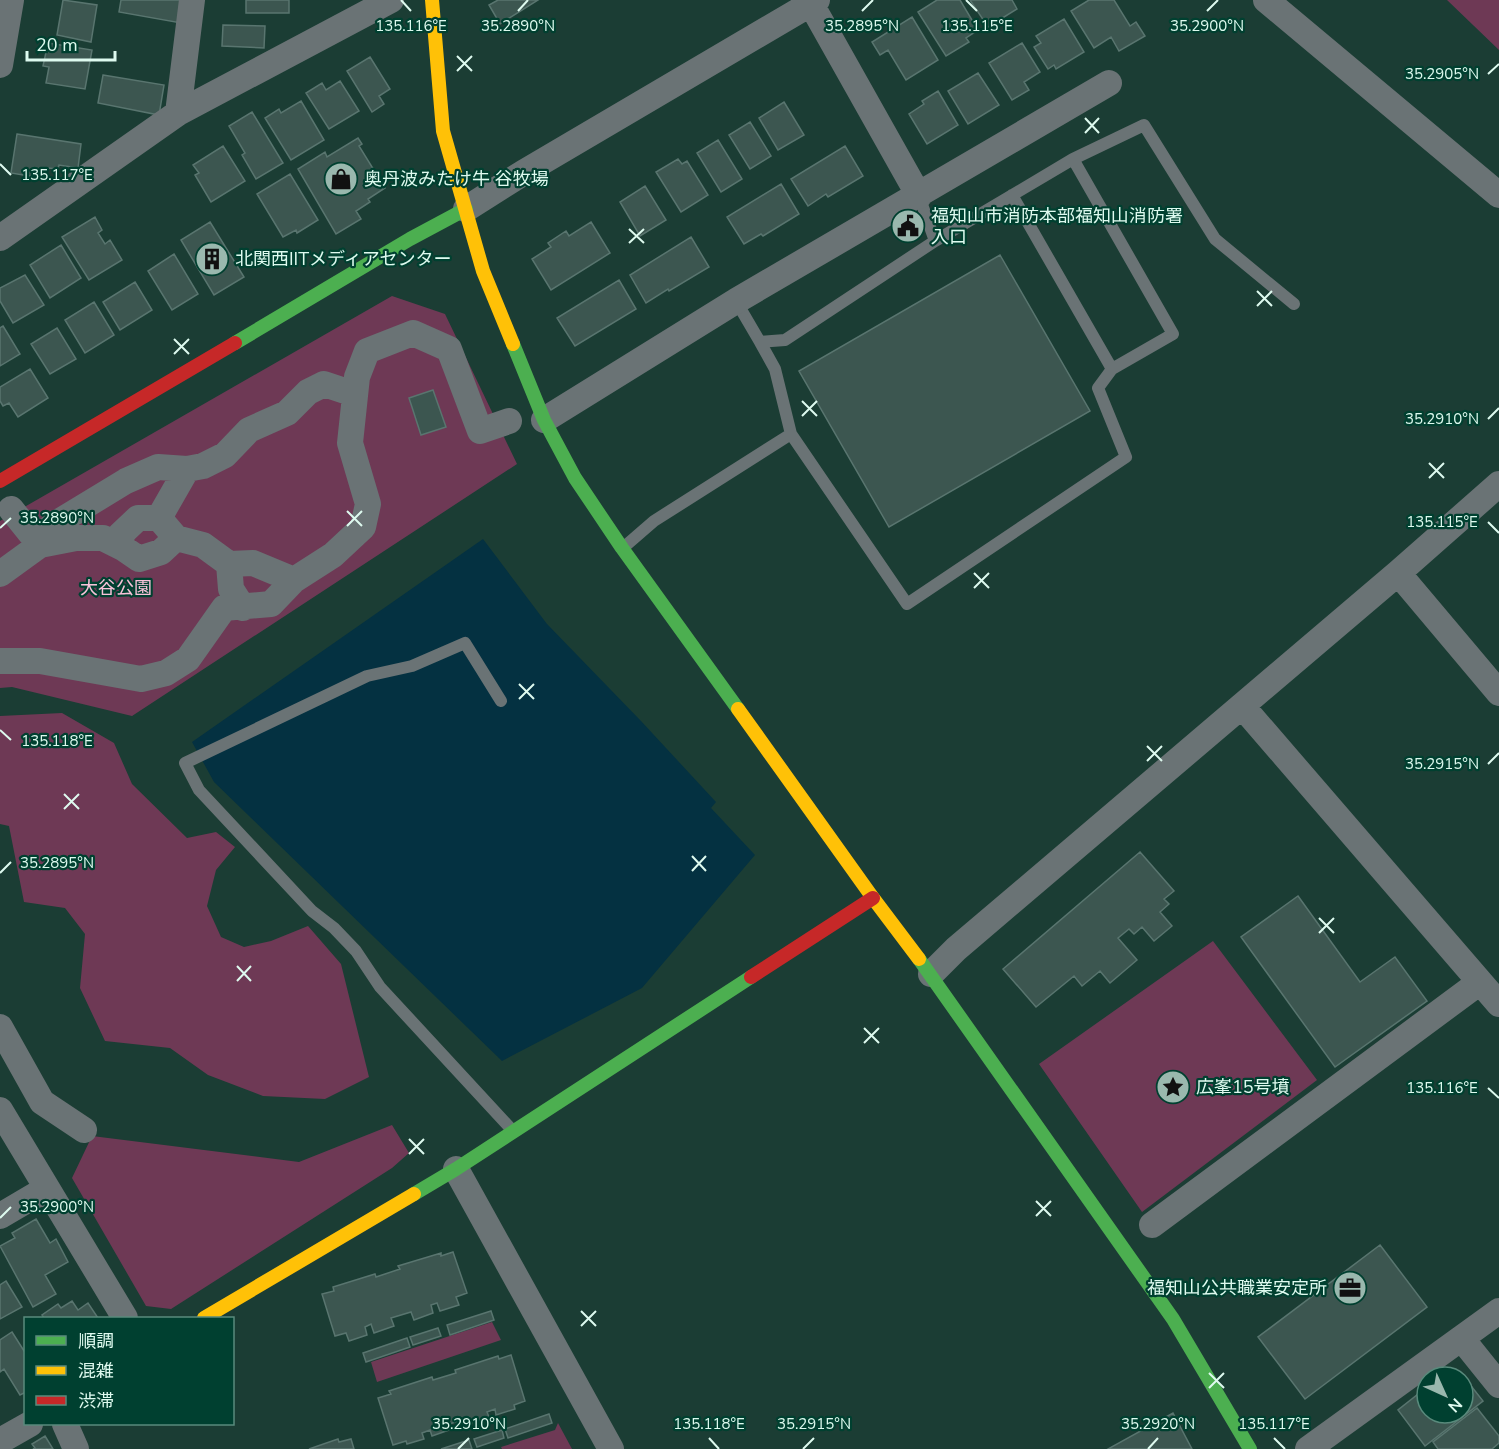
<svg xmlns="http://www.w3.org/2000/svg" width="1499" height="1449" font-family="'Nunito Sans','Noto Sans JP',sans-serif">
	<rect width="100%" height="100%" fill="#1b3d34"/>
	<path fill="#6e3955" d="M 1447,0 L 1499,0 L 1499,50 Z
		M 392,296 L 445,314 L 517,464 L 132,716 L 12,687 L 0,688 L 0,521 Z
		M 62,713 L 114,743 L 132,784 L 187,838 L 216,832 L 235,847 L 216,870 L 207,906 L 221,937 L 244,947 L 271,941 L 308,926 L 341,964 L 369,1077 L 325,1099 L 263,1096 L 208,1075 L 170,1048 L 105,1041 L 80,988 L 85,934 L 65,908 L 24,902 L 9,826 L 0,824 L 0,716 Z
		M 1213,941 L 1317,1080 L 1142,1212 L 1039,1064 Z
		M 392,1125 L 409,1153 L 392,1168 L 171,1309 L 146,1306 L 72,1178 L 92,1136 L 299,1162 Z
		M 492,1322 L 501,1340 L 377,1382 L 371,1362 Z
		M 558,1423 L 572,1449 L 502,1449 L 501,1447 L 555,1430 Z"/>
	<path fill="#043141" d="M 483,539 L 547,624 L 641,721 L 716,802 L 711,808 L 755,855 L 642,988 L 502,1061 L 214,782 L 192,742 Z"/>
	<path fill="#3c5650" stroke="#59756f" stroke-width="1.5" d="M 63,0 L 97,5 L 91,42 L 57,35 Z
		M 121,0 L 185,0 L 181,23 L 119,12 Z
		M 246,0 L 289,0 L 289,13 L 246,13 Z
		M 498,0 L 538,0 L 500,24 L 489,5 Z
		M 937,0 L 960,0 L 978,30 L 966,38 L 969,42 L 946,56 L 918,12 Z
		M 970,0 L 1012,0 L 1017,9 L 988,27 Z
		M 1089,0 L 1114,0 L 1130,26 L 1136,22 L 1145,36 L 1119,51 L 1111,37 L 1094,48 L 1071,11 Z
		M 912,17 L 938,60 L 906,80 L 888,50 L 880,55 L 872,42 Z
		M 1064,19 L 1084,52 L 1056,69 L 1054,65 L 1048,69 L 1034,47 L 1041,43 L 1036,36 Z
		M 223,25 L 265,26 L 264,48 L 222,46 Z
		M 48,43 L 92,50 L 85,89 L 46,83 L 49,67 L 43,66 Z
		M 1022,43 L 1040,72 L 1024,82 L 1029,90 L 1012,100 L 989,63 Z
		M 370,57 L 390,89 L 379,96 L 384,104 L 372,112 L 347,71 Z
		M 978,73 L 999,105 L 968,124 L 948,91 Z
		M 103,75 L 164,85 L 159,115 L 98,103 Z
		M 340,81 L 359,111 L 329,129 L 306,93 L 322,83 L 326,90 Z
		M 938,91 L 958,125 L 927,144 L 909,114 L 924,104 L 922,101 Z
		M 301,101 L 324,140 L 291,160 L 265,118 L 279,109 L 281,113 Z
		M 784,102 L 804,135 L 778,150 L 759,118 Z
		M 252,112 L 283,163 L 256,179 L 242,155 L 245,153 L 229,126 Z
		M 750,122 L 771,156 L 750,169 L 729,135 Z
		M 17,134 L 81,144 L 78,168 L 59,165 L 58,169 L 48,168 L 46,179 L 11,173 Z
		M 358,138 L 362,144 L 359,146 L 385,188 L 368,199 L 370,202 L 356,211 L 361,219 L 336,234 L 298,169 L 325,152 L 327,157 Z
		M 718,140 L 742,179 L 721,192 L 697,153 Z
		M 223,146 L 245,181 L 211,202 L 195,175 L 199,173 L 193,165 Z
		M 845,146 L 863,176 L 828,197 L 826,194 L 808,206 L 791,179 Z
		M 678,159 L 682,164 L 687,161 L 708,195 L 681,212 L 656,172 Z
		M 290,174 L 318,220 L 297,233 L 296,230 L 283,237 L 257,194 Z
		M 781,184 L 799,214 L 763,236 L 761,234 L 744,244 L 727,217 Z
		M 645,186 L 666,220 L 640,236 L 620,202 Z
		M 95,217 L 102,230 L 98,233 L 105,244 L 110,240 L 122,260 L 89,280 L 62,237 Z
		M 210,222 L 244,277 L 214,295 L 181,240 Z
		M 591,222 L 610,253 L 551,290 L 532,259 L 551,247 L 548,243 L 566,231 L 569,236 Z
		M 691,237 L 709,267 L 669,291 L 668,289 L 646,303 L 630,275 Z
		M 61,245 L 81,278 L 50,298 L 30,265 Z
		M 174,254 L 198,294 L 172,310 L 148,271 Z
		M 1000,255 L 1090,411 L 889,527 L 799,371 Z
		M 25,275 L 44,305 L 13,323 L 0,301 L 0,288 Z
		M 619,280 L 636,309 L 575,346 L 557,318 Z
		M 135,282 L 152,310 L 120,330 L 103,302 Z
		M 94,302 L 114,335 L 85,353 L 65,320 Z
		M 3,326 L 20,354 L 0,366 L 0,328 Z
		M 57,328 L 76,359 L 50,374 L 31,344 Z
		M 30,369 L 48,398 L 18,417 L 9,403 L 3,406 L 0,401 L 0,387 Z
		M 433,390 L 446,427 L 421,435 L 409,398 Z
		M 1140,852 L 1174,891 L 1164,899 L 1169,904 L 1160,912 L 1172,926 L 1154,941 L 1142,927 L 1134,934 L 1129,929 L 1118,938 L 1137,960 L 1110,983 L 1100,971 L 1082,986 L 1074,976 L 1036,1007 L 1003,969 Z
		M 1298,896 L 1360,982 L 1395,957 L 1427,1001 L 1335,1067 L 1241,937 Z
		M 36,1219 L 50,1243 L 56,1239 L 68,1262 L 45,1275 L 56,1294 L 33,1307 L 0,1246 L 15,1238 L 12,1233 Z
		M 1380,1245 L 1427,1307 L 1305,1399 L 1258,1337 Z
		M 453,1252 L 467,1293 L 456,1297 L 459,1305 L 440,1311 L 437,1303 L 431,1305 L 433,1313 L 414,1320 L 411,1312 L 391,1318 L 394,1326 L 374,1333 L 371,1324 L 365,1327 L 367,1335 L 349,1341 L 346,1333 L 335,1336 L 322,1294 L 334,1291 L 333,1287 L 375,1274 L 376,1277 L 400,1269 L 398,1266 L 441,1253 L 441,1256 Z
		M 6,1281 L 22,1307 L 0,1319 L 0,1285 Z
		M 72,1301 L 78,1310 L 88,1303 L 98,1318 L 44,1318 L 42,1315 L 58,1304 L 61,1308 Z
		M 491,1311 L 494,1320 L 450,1335 L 447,1325 Z
		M 438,1328 L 441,1336 L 413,1345 L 410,1337 Z
		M 12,1332 L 26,1354 L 26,1392 L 20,1395 L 4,1369 L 0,1372 L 0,1340 Z
		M 407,1338 L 410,1347 L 366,1362 L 363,1353 Z
		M 511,1355 L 525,1401 L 514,1405 L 515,1409 L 496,1415 L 495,1409 L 487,1412 L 489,1417 L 471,1423 L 469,1417 L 447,1425 L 449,1430 L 432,1436 L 430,1430 L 422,1433 L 424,1439 L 407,1444 L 406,1441 L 393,1445 L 378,1398 L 391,1394 L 389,1391 L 432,1377 L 433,1380 L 456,1373 L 455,1370 L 498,1356 L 499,1359 Z
		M 1468,1382 L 1483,1401 L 1425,1446 L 1398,1410 L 1427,1387 L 1427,1413 L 1463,1413 L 1463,1385 Z
		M 1477,1408 L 1499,1436 L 1499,1443 L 1492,1449 L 1438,1449 L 1433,1442 Z
		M 1173,1413 L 1192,1449 L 1108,1449 Z
		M 549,1414 L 552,1423 L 508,1438 L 505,1429 Z
		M 502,1430 L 504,1438 L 477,1447 L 474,1439 Z
		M 45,1436 L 53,1449 L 33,1449 L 35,1448 L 32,1444 Z
		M 338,1439 L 339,1442 L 351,1439 L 354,1449 L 309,1449 Z
		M 469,1440 L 472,1449 L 441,1449 Z"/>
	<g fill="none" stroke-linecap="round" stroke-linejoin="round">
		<path stroke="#6a7375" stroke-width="12" d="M 1073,159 L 1144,125 L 1215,239 L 1294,304
			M 919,196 L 935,241 L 1073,159 L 1173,334 L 1112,369 L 1012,195
			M 736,301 L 760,342 L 785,340 L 935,241
			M 760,342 L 775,369 L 791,434 L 907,604 L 1126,457 L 1098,388 L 1112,369
			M 624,547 L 654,521 L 791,434
			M 501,701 L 465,643 L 412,666 L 367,676 L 185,763 L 199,790 L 312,911 L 334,928 L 356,951 L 380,987 L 513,1131"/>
		<path stroke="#6a7375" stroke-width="26" d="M 1266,0 L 1499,195
			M 811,4 L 919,196
			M 0,65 L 11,0
			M 178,113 L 192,0
			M 466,209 L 523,173 L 817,0
			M 0,238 L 178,113 L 391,0
			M 544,420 L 736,301 L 1109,83
			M 187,469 L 159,518 L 176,538 L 203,545 L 229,564 L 253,563 L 294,580
			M 11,509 L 40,545 L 76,538 L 103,538 L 123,548
			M 159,518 L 138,518 L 120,535 L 123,548 L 139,559 L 161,552 L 176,538
			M 229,564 L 231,589 L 243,608
			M 1398,573 L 1499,693
			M 0,574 L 40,545 L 52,526 L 126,481 L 158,467 L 187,469 L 203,466 L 225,455 L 249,430 L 287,413 L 308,392 L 324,384 L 354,394
			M 0,661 L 40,661 L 141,679 L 166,673 L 188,659 L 224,608 L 271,604 L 294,580 L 333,555 L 363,527 L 368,504 L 350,443 L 357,377 L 367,351 L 413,333 L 449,349 L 480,431 L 509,421
			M 1242,706 L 1499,1004
			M 931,974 L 956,949 L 1398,573 L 1499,484
			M 0,1027 L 42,1102 L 84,1130
			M 0,1110 L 125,1318
			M 456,1169 L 611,1449
			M 0,1216 L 46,1189
			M 1152,1225 L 1480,982
			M 1462,1339 L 1499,1385
			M 65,1424 L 76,1449
			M 0,1441 L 30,1424
			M 1308,1449 L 1499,1311"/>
		<path stroke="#4caf50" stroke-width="14" d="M 235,343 L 410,239 L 466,209
			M 513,344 L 544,420 L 575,478 L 622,548 L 738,709
			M 919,959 L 1173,1319 L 1250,1449
			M 414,1194 L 456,1169 L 751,977"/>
		<path stroke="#ffc107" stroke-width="14" d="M 432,0 L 443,131 L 483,271 L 513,344
			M 738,709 L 873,898 L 919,959
			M 204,1318 L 414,1194"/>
		<path stroke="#c62828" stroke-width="14" d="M 0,481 L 235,343
			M 751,977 L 873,898"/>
	</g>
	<path fill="none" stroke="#defaef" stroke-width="2" d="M 401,0 L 411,11M 966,0 L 977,11M 518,11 L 528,0M 862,11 L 873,0M 1207,11 L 1218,0M 457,56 L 472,71M 457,71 L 472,56M 1488,74 L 1499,64M 1085,118 L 1099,133M 1085,133 L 1099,118M 0,164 L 11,175M 629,229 L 644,243M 629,243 L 644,229M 1257,291 L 1272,306M 1257,306 L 1272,291M 174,339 L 189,354M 174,354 L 189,339M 802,401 L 817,416M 802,416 L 817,401M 1488,419 L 1499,408M 1429,463 L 1444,478M 1429,478 L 1444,463M 347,511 L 362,526M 1488,522 L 1499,533M 347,526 L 362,511M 0,528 L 11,518M 974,573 L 989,588M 974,588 L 989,573M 519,684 L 534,699M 519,699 L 534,684M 0,730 L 11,740M 1147,746 L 1162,761M 1147,761 L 1162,746M 1488,764 L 1499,753M 64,794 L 79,809M 64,809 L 79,794M 692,856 L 706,871M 692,871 L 706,856M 0,873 L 11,862M 1319,918 L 1334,933M 1319,933 L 1334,918M 237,966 L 251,981M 237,981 L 251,966M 864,1028 L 879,1043M 864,1043 L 879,1028M 1488,1088 L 1499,1098M 409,1139 L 424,1154M 409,1154 L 424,1139M 1036,1201 L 1051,1216M 1036,1216 L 1051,1201M 0,1218 L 11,1207M 581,1311 L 596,1326M 581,1326 L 596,1311M 1209,1373 L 1224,1388M 1209,1388 L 1224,1373M 709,1438 L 719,1449M 1274,1438 L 1285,1449M 458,1449 L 469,1438M 803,1449 L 814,1438M 1148,1449 L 1158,1438"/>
	<defs>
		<g id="shop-disc" transform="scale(1.725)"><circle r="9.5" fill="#9ab8ae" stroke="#004030"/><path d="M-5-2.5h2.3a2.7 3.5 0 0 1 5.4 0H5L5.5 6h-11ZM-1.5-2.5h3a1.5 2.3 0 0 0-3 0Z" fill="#111"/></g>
		<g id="civic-disc" transform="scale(1.725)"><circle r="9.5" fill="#9ab8ae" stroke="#004030"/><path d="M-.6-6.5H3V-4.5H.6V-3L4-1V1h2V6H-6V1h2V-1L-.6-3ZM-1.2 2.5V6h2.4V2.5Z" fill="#111"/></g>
		<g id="building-disc" transform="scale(1.725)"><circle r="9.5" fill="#9ab8ae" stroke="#004030"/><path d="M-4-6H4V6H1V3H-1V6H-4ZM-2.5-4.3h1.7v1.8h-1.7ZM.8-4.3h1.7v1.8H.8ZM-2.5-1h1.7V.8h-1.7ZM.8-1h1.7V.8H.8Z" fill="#111"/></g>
		<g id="sight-disc" transform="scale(1.725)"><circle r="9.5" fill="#9ab8ae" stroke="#004030"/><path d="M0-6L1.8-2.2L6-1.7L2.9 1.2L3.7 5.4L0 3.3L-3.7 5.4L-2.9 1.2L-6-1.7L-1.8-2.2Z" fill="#111"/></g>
		<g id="office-disc" transform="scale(1.725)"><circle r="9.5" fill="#9ab8ae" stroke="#004030"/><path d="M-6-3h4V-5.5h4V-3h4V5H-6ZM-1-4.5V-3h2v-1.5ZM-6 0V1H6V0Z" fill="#111"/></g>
	</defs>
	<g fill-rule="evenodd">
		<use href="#shop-disc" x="341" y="179"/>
		<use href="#civic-disc" x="908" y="226"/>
		<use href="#building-disc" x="212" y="259"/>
		<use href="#sight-disc" x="1173" y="1087"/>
		<use href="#office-disc" x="1350" y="1288"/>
	</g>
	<g text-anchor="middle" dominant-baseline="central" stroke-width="4.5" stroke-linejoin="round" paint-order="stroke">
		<g font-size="18" fill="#defaef" stroke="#004030" text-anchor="start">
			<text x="364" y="179">奥丹波みたけ牛 谷牧場</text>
			<text x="931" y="216">福知山市消防本部福知山消防署<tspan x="931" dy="21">入口</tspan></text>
			<text x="235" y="259">北関西IITメディアセンター</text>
			<text x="1196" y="1087">広峯15号墳</text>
			<text x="1327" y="1288" text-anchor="end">福知山公共職業安定所</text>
		</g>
		<g font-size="18" fill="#f8c2d9" stroke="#004030">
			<text x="116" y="588">大谷公園</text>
		</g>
	</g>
	<g font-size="15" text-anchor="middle" fill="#defaef" stroke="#004030" stroke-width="4.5" stroke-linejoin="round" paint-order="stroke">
		<text x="411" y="31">135.116°E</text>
		<text x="518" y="31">35.2890°N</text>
		<text x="862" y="31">35.2895°N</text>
		<text x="977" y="31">135.115°E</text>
		<text x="1207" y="31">35.2900°N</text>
		<text x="1442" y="79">35.2905°N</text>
		<text x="57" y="180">135.117°E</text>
		<text x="1442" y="424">35.2910°N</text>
		<text x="57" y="523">35.2890°N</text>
		<text x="1442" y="527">135.115°E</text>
		<text x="57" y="746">135.118°E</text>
		<text x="1442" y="769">35.2915°N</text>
		<text x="57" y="868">35.2895°N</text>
		<text x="1442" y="1093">135.116°E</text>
		<text x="57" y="1212">35.2900°N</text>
		<text x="469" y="1429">35.2910°N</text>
		<text x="814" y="1429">35.2915°N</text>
		<text x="1158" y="1429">35.2920°N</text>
		<text x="709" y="1429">135.118°E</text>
		<text x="1274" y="1429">135.117°E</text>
	</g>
	<rect x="24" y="1317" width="210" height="108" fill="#004030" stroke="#598a7c" stroke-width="1.5"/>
	<rect x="36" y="1336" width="30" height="9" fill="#4caf50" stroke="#598a7c" stroke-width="1.5"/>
	<text x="78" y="1347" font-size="18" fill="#defaef">順調</text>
	<rect x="36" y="1366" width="30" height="9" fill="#ffc107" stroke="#598a7c" stroke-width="1.5"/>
	<text x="78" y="1377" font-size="18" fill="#defaef">混雑</text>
	<rect x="36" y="1396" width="30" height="9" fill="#c62828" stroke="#598a7c" stroke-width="1.5"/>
	<text x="78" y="1407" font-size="18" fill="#defaef">渋滞</text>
	<g transform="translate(1445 1395) rotate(135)"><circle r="28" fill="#004030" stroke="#598a7c" stroke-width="1.5"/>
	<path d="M0-4.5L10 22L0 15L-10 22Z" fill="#9ab8ae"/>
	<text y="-9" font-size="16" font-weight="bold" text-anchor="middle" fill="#defaef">N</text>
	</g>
	<path d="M27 51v9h88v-9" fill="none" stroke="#defaef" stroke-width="3"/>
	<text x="36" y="51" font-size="18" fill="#defaef" stroke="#004030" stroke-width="4.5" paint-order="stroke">20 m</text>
</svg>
